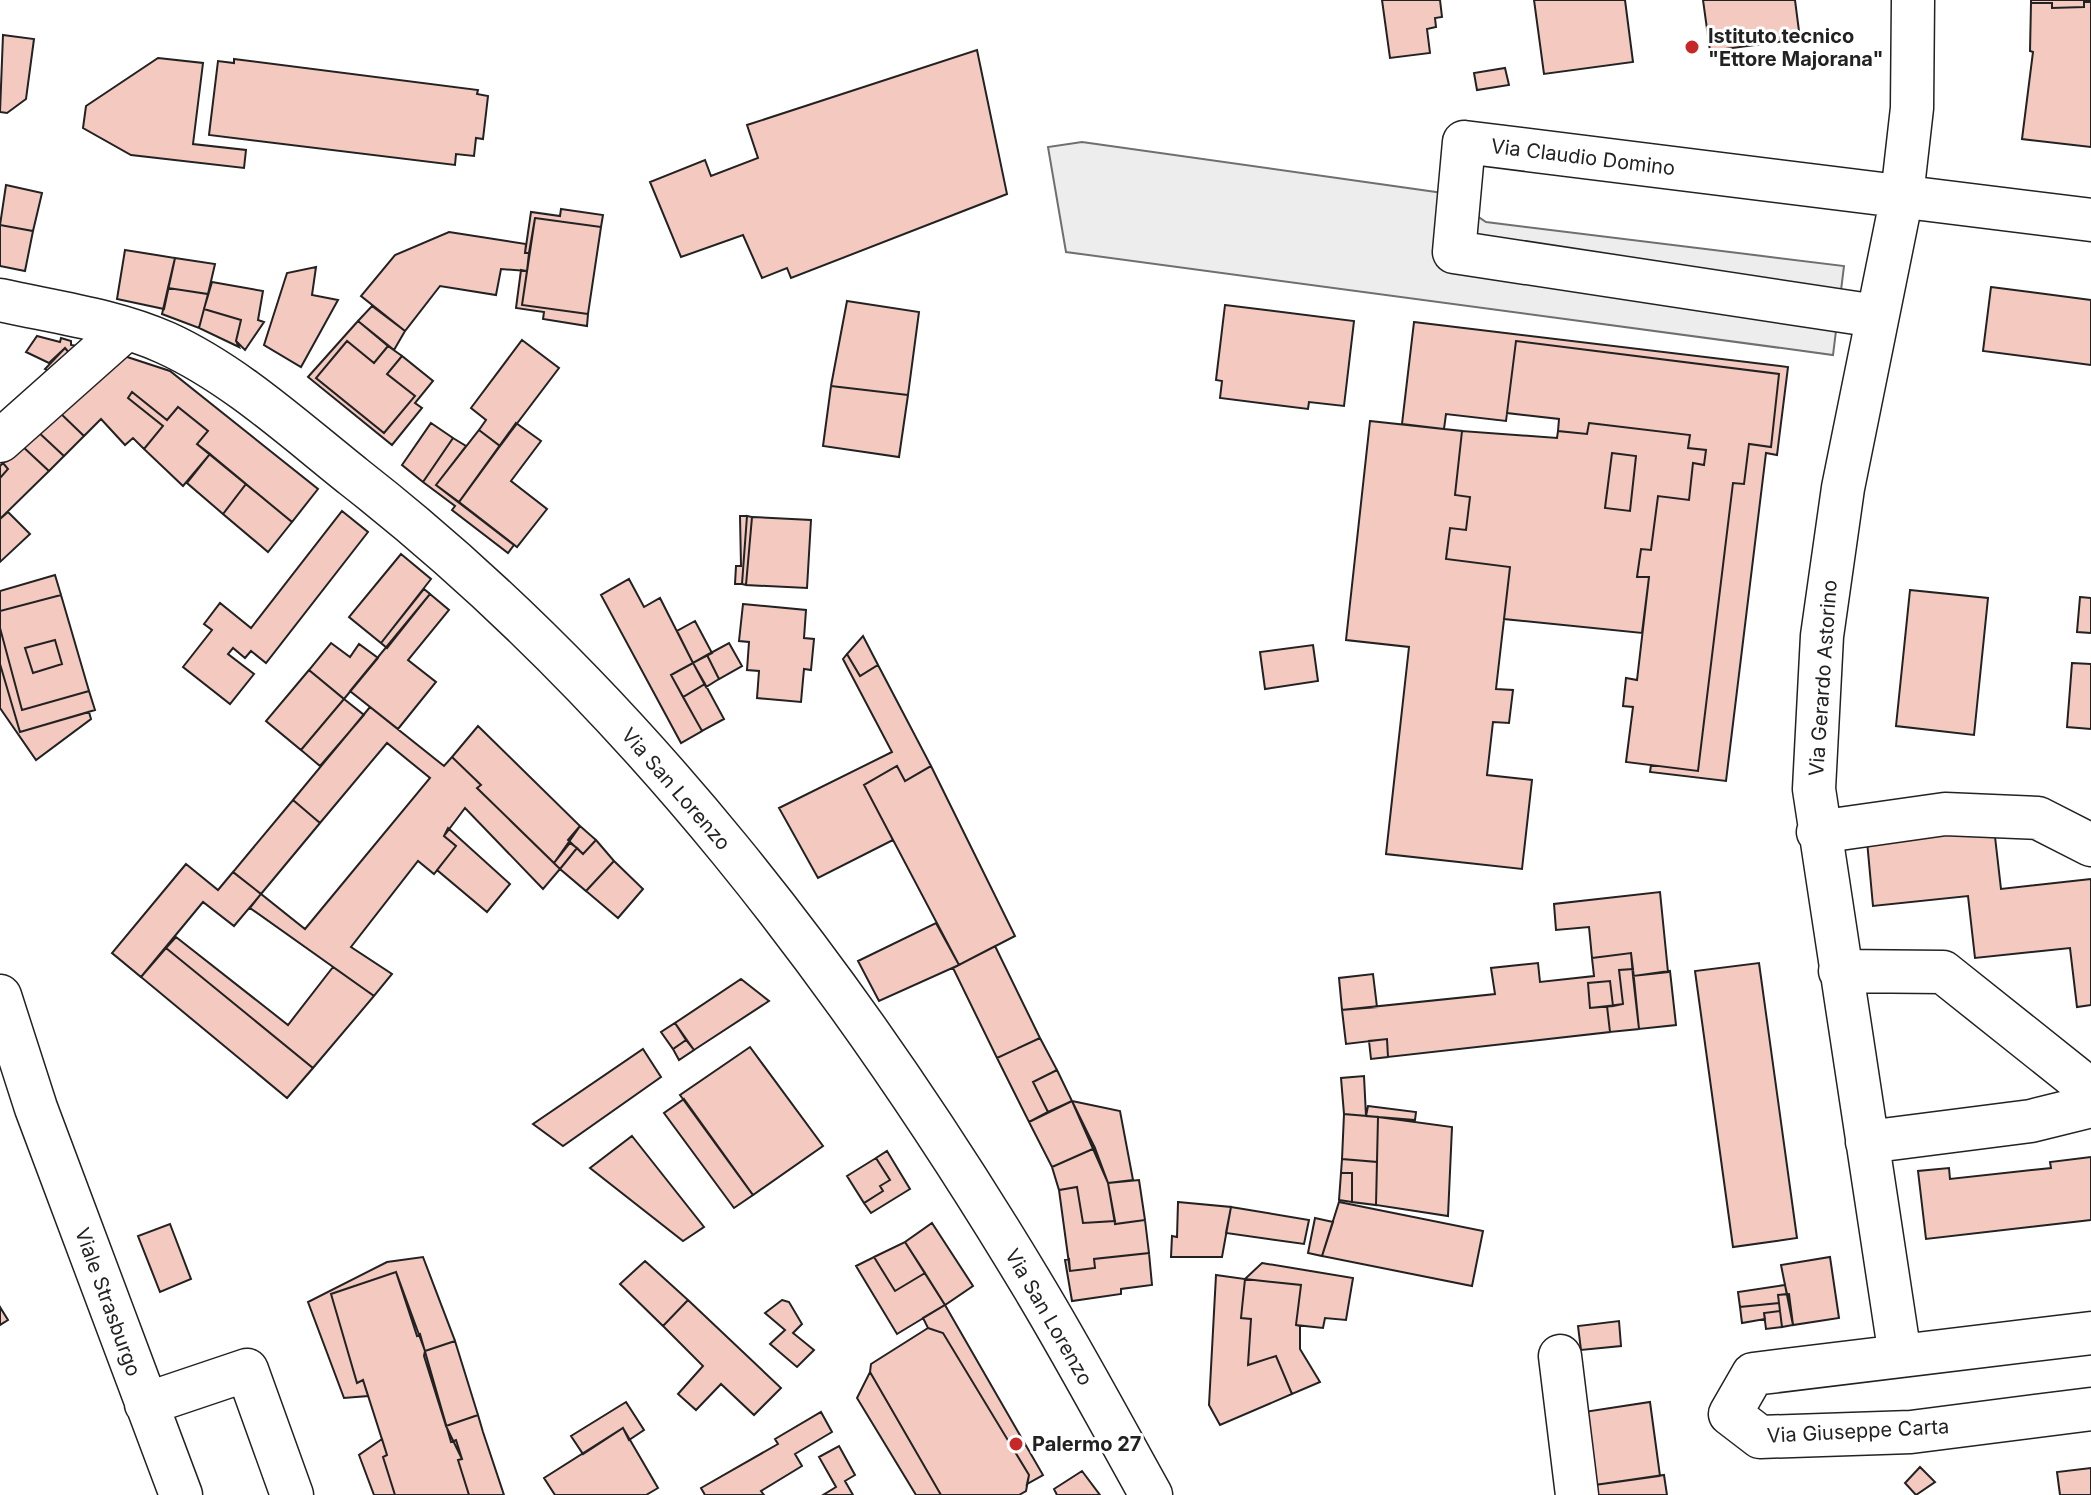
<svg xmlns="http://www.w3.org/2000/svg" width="2091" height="1495" font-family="Inter,sans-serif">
	<rect width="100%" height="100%" fill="#fff"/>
	<path fill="#ededed" stroke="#6f6f6f" stroke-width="2" d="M 1082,142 L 1443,193 L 1486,222 L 1844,266 L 1833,355 L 1066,252 L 1048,147 Z"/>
	<path fill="#f3c9c0" stroke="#222" stroke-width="2" d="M 1382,0 L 1440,0 L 1442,17 L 1435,18 L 1436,27 L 1427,29 L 1430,53 L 1390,58 Z
		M 1534,0 L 1625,0 L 1633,62 L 1544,74 Z
		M 1703,0 L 1795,0 L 1800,39 L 1710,51 Z
		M 2031,0 L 2091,0 L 2091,2 L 2084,2 L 2084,7 L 2052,8 L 2052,3 L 2031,3 Z
		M 2084,2 L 2091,2 L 2091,147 L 2022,139 L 2033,52 L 2030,51 L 2031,3 L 2052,3 L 2052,8 L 2084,7 Z
		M 3,35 L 34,39 L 26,99 L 7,113 L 0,112 Z
		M 977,50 L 1007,194 L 791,278 L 787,268 L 762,278 L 743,235 L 681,257 L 650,182 L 705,160 L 711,176 L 758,158 L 747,125 Z
		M 158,58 L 203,63 L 193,144 L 246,150 L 244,168 L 131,155 L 83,128 L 86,106 Z
		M 234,59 L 478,90 L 477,94 L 488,96 L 483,139 L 476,138 L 474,156 L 456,154 L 455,165 L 209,135 L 218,61 L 234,63 Z
		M 1505,68 L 1509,85 L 1477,90 L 1474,73 Z
		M 6,185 L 42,193 L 33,231 L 0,225 Z
		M 561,209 L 603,215 L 601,227 L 535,218 L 529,253 L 525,253 L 531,212 L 560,216 Z
		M 535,218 L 601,227 L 588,314 L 522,305 Z
		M 0,225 L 33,231 L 25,271 L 0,266 Z
		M 449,232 L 526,244 L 525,253 L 529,253 L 527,271 L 501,269 L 496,295 L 440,286 L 405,331 L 361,296 L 395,255 Z
		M 125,250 L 175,258 L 164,309 L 117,299 Z
		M 175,258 L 215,264 L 208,294 L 168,288 Z
		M 316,267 L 312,295 L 338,300 L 301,367 L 264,345 L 287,273 Z
		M 521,270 L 527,271 L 522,305 L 588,314 L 587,326 L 543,319 L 544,312 L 516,308 Z
		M 212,282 L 263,291 L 258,320 L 264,322 L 245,350 L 236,341 L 241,320 L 204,309 Z
		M 1991,287 L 2091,300 L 2091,365 L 1983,351 Z
		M 168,288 L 208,294 L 199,328 L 162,314 Z
		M 847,301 L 919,312 L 908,395 L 831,386 Z
		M 1225,305 L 1354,321 L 1344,406 L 1309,402 L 1308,409 L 1220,398 L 1222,381 L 1216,380 Z
		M 372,306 L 405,331 L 394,350 L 358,321 Z
		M 204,309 L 241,320 L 236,341 L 239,347 L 199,328 Z
		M 358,321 L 388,346 L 374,363 L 347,341 L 316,378 L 384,433 L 415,396 L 387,374 L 402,356 L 433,381 L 415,403 L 422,408 L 392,445 L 308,377 Z
		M 1414,322 L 1788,367 L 1777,455 L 1766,453 L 1726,781 L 1650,772 L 1651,765 L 1698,771 L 1733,483 L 1744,484 L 1749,444 L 1771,447 L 1779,374 L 1516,341 L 1506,421 L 1446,414 L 1444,429 L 1402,424 Z
		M 37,336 L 60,342 L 61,338 L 71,341 L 71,345 L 90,348 L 76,361 L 65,348 L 49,363 L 26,352 Z
		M 522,340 L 559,368 L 500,446 L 479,430 L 486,420 L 471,408 Z
		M 347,341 L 374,363 L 388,346 L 402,356 L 387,374 L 415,396 L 384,433 L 316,378 Z
		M 1516,341 L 1779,374 L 1771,447 L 1749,444 L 1744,484 L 1733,483 L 1698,771 L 1626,762 L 1633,707 L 1623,706 L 1626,678 L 1637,680 L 1649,577 L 1637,577 L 1641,549 L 1651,550 L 1658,496 L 1689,500 L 1693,463 L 1704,465 L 1706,450 L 1688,448 L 1690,435 L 1589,423 L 1587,434 L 1558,431 L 1559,419 L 1507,413 Z
		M 65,348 L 76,361 L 59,377 L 45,369 Z
		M 115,353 L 170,371 L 318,489 L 292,522 L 197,444 L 208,431 L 178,407 L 167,420 L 132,392 L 128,398 L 163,426 L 144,449 L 133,438 L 125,445 L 101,419 L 84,436 L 57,410 Z
		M 831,386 L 908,395 L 899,457 L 823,446 Z
		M 132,392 L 167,420 L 178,407 L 208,431 L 197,444 L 210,454 L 183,486 L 144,449 L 163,426 L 128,398 Z
		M 57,410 L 84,436 L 64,456 L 36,430 Z
		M 1370,421 L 1462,431 L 1455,495 L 1470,497 L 1466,530 L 1450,528 L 1446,559 L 1510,567 L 1496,689 L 1513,690 L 1509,723 L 1493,722 L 1487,775 L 1532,780 L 1522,869 L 1386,854 L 1409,647 L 1346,640 Z
		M 431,423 L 453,438 L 423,482 L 402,465 Z
		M 516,423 L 541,441 L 511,481 L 547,509 L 517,547 L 459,502 Z
		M 1589,423 L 1690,435 L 1688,448 L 1706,450 L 1704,465 L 1693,463 L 1689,500 L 1658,496 L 1651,550 L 1641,549 L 1637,577 L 1649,577 L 1642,633 L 1504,619 L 1510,567 L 1446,559 L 1450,528 L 1466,530 L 1470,497 L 1455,495 L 1462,431 L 1557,438 L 1558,431 L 1587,434 Z
		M 36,430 L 64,456 L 49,471 L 21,445 Z
		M 479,430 L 500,446 L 459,502 L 436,485 Z
		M 453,438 L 466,446 L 436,485 L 514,545 L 508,553 L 452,510 L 455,506 L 423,482 Z
		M 21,445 L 49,471 L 0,519 L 0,478 L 8,469 L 3,463 Z
		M 1612,453 L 1636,456 L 1630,511 L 1605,508 Z
		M 210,454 L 246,484 L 223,514 L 187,483 Z
		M 3,463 L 8,469 L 0,478 L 0,466 Z
		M 246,484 L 292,522 L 268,552 L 223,514 Z
		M 342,511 L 368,532 L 266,663 L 251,651 L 245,658 L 233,648 L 228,654 L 254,674 L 230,704 L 183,667 L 212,630 L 204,624 L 220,603 L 251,628 Z
		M 8,512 L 30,534 L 0,562 L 0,519 Z
		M 740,516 L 747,516 L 742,584 L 735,584 L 736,566 L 741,566 Z
		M 747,516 L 752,517 L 746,585 L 742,584 Z
		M 752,517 L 811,520 L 807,588 L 746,585 Z
		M 401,554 L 431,579 L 381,643 L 349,617 Z
		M 55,575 L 61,595 L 0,611 L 0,591 Z
		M 629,579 L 644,607 L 660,598 L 693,663 L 671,675 L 702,731 L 681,743 L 601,595 Z
		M 424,589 L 430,594 L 387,648 L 381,643 Z
		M 1910,590 L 1988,598 L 1974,735 L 1896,726 Z
		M 430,594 L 449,610 L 408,660 L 436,682 L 398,729 L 350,691 Z
		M 61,595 L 89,691 L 22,710 L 0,628 L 0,611 Z
		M 2080,597 L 2091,598 L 2091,633 L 2077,632 Z
		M 743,604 L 806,610 L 804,638 L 814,639 L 811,670 L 804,669 L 801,702 L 757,698 L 759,671 L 747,670 L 749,642 L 739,641 Z
		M 695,621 L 712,653 L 693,663 L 677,631 Z
		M 0,628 L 22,710 L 89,691 L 95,710 L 20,732 L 0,664 Z
		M 863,636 L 878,665 L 860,676 L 847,654 Z
		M 55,640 L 62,664 L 33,673 L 25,648 Z
		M 331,643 L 350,657 L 359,644 L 378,658 L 344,699 L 309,670 Z
		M 729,643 L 742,666 L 719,679 L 707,655 Z
		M 1313,645 L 1318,681 L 1265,689 L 1260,652 Z
		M 847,654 L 860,676 L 878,665 L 931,766 L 905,781 L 897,766 L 864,785 L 893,840 L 818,878 L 779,808 L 892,752 L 843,659 Z
		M 707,655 L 719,679 L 706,687 L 693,663 Z
		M 693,663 L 705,684 L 683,697 L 671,675 Z
		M 2072,663 L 2091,664 L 2091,729 L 2067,727 Z
		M 0,664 L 20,732 L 89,712 L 91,719 L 36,760 L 0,708 Z
		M 309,670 L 344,699 L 301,750 L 266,721 Z
		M 705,684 L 724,719 L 702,731 L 683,697 Z
		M 344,699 L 364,715 L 320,766 L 301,750 Z
		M 370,707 L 444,766 L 452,757 L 481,785 L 477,788 L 560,869 L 543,889 L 465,808 L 444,836 L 456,846 L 434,874 L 418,861 L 351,947 L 392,974 L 374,996 L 250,908 L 261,894 L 305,929 L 430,778 L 387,743 L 320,823 L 293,800 Z
		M 478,726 L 580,826 L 554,863 L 477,788 L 481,785 L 452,757 Z
		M 897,766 L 905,781 L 931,766 L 1015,936 L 959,965 L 864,785 Z
		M 293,800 L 320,823 L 261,894 L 233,872 Z
		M 580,826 L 596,840 L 583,854 L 568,840 Z
		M 448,828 L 510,884 L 487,912 L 437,870 L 456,846 L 444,836 Z
		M 1994,828 L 2001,889 L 2091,879 L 2091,1005 L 2077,1007 L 2070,948 L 1975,958 L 1968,896 L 1873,906 L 1867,841 Z
		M 596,840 L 614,861 L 586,891 L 560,869 L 577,848 L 583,854 Z
		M 570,843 L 577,848 L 560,869 L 554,863 Z
		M 614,861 L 643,889 L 618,918 L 586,891 Z
		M 186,864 L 218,890 L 233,872 L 261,894 L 234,926 L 203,902 L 141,977 L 112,953 Z
		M 1660,892 L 1668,972 L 1633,976 L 1631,953 L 1592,958 L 1589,927 L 1556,930 L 1554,904 Z
		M 936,923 L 959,965 L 879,1001 L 858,961 Z
		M 176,937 L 288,1025 L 333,967 L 374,996 L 313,1068 L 166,948 Z
		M 995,946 L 1040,1038 L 997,1058 L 953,968 Z
		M 166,948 L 313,1068 L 287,1098 L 141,977 Z
		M 1631,953 L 1633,969 L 1619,970 L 1623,1004 L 1613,1006 L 1610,981 L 1588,983 L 1590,1008 L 1607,1006 L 1610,1032 L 1388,1057 L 1387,1039 L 1346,1044 L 1342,1010 L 1495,994 L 1491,968 L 1538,963 L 1540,982 L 1594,976 L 1592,958 Z
		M 1759,963 L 1797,1238 L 1733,1247 L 1695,971 Z
		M 1633,969 L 1639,1029 L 1610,1032 L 1607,1006 L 1623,1004 L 1619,970 Z
		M 1670,971 L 1676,1025 L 1639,1029 L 1633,976 Z
		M 1373,974 L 1377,1007 L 1342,1010 L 1339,978 Z
		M 741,979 L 769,1001 L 694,1050 L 675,1023 Z
		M 1610,981 L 1613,1006 L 1590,1008 L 1588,983 Z
		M 675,1023 L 686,1040 L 673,1049 L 661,1032 Z
		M 1040,1038 L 1057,1070 L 1033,1082 L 1048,1112 L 1029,1122 L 997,1058 Z
		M 1387,1039 L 1388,1057 L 1371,1059 L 1369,1041 Z
		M 686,1040 L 694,1050 L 679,1060 L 673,1049 Z
		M 750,1047 L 823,1146 L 753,1195 L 680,1095 Z
		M 643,1049 L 661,1077 L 563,1146 L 533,1124 Z
		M 1057,1070 L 1072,1101 L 1048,1112 L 1033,1082 Z
		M 1364,1076 L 1366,1116 L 1344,1114 L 1341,1078 Z
		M 684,1099 L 753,1195 L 734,1208 L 664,1113 Z
		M 1072,1101 L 1120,1111 L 1133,1180 L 1108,1183 Z
		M 1072,1101 L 1095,1148 L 1052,1167 L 1029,1122 Z
		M 1368,1106 L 1416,1112 L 1415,1120 L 1366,1116 Z
		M 1344,1114 L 1378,1117 L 1377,1162 L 1342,1159 Z
		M 1378,1117 L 1452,1127 L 1448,1216 L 1376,1205 Z
		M 632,1136 L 704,1227 L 683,1241 L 590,1168 Z
		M 1095,1148 L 1108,1183 L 1115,1221 L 1083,1223 L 1077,1187 L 1059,1190 L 1052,1167 Z
		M 887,1151 L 910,1189 L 871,1213 L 864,1203 L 883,1191 L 880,1186 L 890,1180 L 876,1158 Z
		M 2091,1157 L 2091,1220 L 1926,1239 L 1918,1171 L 1949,1168 L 1950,1179 L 2051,1168 L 2050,1162 Z
		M 876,1158 L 890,1180 L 880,1186 L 883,1191 L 864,1203 L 847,1176 Z
		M 1342,1159 L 1377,1162 L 1376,1205 L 1352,1202 L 1352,1173 L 1341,1173 Z
		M 1341,1173 L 1352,1173 L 1352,1202 L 1339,1200 Z
		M 1139,1180 L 1145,1220 L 1115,1224 L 1108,1183 Z
		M 1077,1187 L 1083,1223 L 1115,1221 L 1115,1224 L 1145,1220 L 1149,1253 L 1094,1259 L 1095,1268 L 1070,1271 L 1059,1190 Z
		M 1178,1202 L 1231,1207 L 1222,1257 L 1171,1257 L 1172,1236 L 1177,1237 Z
		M 1339,1202 L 1483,1231 L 1472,1286 L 1322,1256 Z
		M 1231,1207 L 1309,1220 L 1304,1244 L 1226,1233 Z
		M 1315,1218 L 1333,1222 L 1322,1256 L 1308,1253 Z
		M 932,1223 L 973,1286 L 945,1305 L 905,1242 Z
		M 170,1224 L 191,1279 L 160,1292 L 138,1236 Z
		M 905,1242 L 925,1273 L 895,1291 L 874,1257 Z
		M 1149,1253 L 1152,1285 L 1121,1289 L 1121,1294 L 1072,1301 L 1065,1260 L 1069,1259 L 1070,1271 L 1095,1268 L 1094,1259 Z
		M 423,1257 L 455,1341 L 425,1351 L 396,1272 L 331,1294 L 357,1383 L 363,1380 L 368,1396 L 344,1398 L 308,1302 L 387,1262 Z
		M 874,1257 L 895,1291 L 925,1273 L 945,1305 L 897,1334 L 856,1266 Z
		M 1830,1257 L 1839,1318 L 1793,1325 L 1781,1265 Z
		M 645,1261 L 688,1300 L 663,1326 L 620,1284 Z
		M 1262,1263 L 1353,1278 L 1346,1320 L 1325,1318 L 1323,1328 L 1296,1325 L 1301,1285 L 1245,1279 Z
		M 396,1272 L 417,1336 L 420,1334 L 451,1442 L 456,1440 L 462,1459 L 458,1460 L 469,1495 L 395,1495 L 383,1457 L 387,1455 L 363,1380 L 357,1383 L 331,1294 Z
		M 1216,1275 L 1245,1279 L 1241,1318 L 1251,1319 L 1248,1365 L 1276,1356 L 1292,1394 L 1220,1425 L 1209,1405 Z
		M 1245,1279 L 1301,1285 L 1296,1325 L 1300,1326 L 1300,1349 L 1320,1382 L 1292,1394 L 1276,1356 L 1248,1365 L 1251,1319 L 1241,1318 Z
		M 1785,1285 L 1787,1294 L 1778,1295 L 1779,1303 L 1740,1307 L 1738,1292 Z
		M 1789,1294 L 1793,1325 L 1782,1327 L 1778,1295 Z
		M 688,1300 L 781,1388 L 754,1415 L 721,1384 L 696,1410 L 678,1394 L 703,1366 L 663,1326 Z
		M 782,1300 L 789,1302 L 802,1324 L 793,1333 L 814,1350 L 797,1367 L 770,1344 L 785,1330 L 765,1313 Z
		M 1779,1303 L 1780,1311 L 1764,1313 L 1765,1319 L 1742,1323 L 1740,1307 Z
		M 945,1305 L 1043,1475 L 1027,1484 L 1029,1475 L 943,1333 L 928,1328 L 923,1318 Z
		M 0,1307 L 8,1320 L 0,1325 Z
		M 1780,1311 L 1782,1327 L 1766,1329 L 1764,1313 Z
		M 1619,1321 L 1621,1346 L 1581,1350 L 1578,1326 Z
		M 928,1328 L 943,1333 L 1029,1475 L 1026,1491 L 1019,1495 L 941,1495 L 870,1372 L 871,1364 Z
		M 455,1341 L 478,1415 L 446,1426 L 424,1356 L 425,1351 Z
		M 870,1372 L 941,1495 L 916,1495 L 857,1398 Z
		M 626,1402 L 644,1430 L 629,1440 L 623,1428 L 583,1454 L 571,1436 Z
		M 1650,1402 L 1660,1476 L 1594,1485 L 1584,1412 Z
		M 821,1412 L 832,1432 L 795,1454 L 802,1466 L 761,1491 L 764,1495 L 705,1495 L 701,1488 L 778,1444 L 775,1439 Z
		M 478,1415 L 483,1432 L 504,1495 L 469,1495 L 458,1460 L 462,1459 L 446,1426 Z
		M 623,1428 L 658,1488 L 646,1495 L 555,1495 L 544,1478 Z
		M 382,1439 L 387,1455 L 383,1457 L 395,1495 L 374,1495 L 359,1455 Z
		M 839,1446 L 855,1475 L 845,1481 L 853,1495 L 823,1495 L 836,1487 L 819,1457 Z
		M 1920,1467 L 1935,1482 L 1916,1495 L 1905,1483 Z
		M 2091,1468 L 2091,1495 L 2060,1495 L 2057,1472 Z
		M 1082,1471 L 1100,1495 L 1057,1495 L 1054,1489 Z
		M 1664,1475 L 1667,1495 L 1595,1495 L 1594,1485 Z"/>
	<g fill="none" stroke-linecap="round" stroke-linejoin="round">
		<g stroke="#222" stroke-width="45">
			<path id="minor" d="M 0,300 C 54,312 115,320 166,343 C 234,374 295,430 354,477 C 633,695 851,983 1033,1286 C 1074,1354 1112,1425 1151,1495
				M 1876,316 L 1454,252 L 1464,142 L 2091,220
				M 0,441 L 126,329
				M 1818,832 L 1945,814 L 2038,818 L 2091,845
				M 1840,971 L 1943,972 L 2091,1090
				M 0,996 L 36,1108 L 181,1495
				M 1867,1142 L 2031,1121 L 2091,1106
				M 2091,1333 L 1753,1374 L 1730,1414 L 1760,1437 L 1911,1432 L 2091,1409
				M 1560,1356 L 1577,1495
				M 1900,1356 L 1814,789 L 1822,636 L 1843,488 L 1902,196 L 1912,108 L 1913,0
				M 146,1404 L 247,1370 L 292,1495"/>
		</g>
		<use href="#minor" stroke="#fff" stroke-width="42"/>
	</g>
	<g fill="#c62828" stroke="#fff" stroke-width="3">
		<circle cx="1692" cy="47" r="8"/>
		<circle cx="1016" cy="1444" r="8"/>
	</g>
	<g text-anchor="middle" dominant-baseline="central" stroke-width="6" stroke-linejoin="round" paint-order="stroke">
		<g font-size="20" font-weight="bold" fill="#222" stroke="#fff" text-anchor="start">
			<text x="1708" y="36">Istituto tecnico<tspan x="1708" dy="23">"Ettore Majorana"</tspan></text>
			<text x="1032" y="1444">Palermo 27</text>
		</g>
		<g font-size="20" fill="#222" stroke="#fff">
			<text transform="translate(1583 157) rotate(7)">Via Claudio Domino</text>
			<text transform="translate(1823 678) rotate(-86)">Via Gerardo Astorino</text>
			<text transform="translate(676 789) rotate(49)">Via San Lorenzo</text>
			<text transform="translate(108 1302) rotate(70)">Viale Strasburgo</text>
			<text transform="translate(1049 1317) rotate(60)">Via San Lorenzo</text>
			<text transform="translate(1858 1431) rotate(-3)">Via Giuseppe Carta</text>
		</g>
	</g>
</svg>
